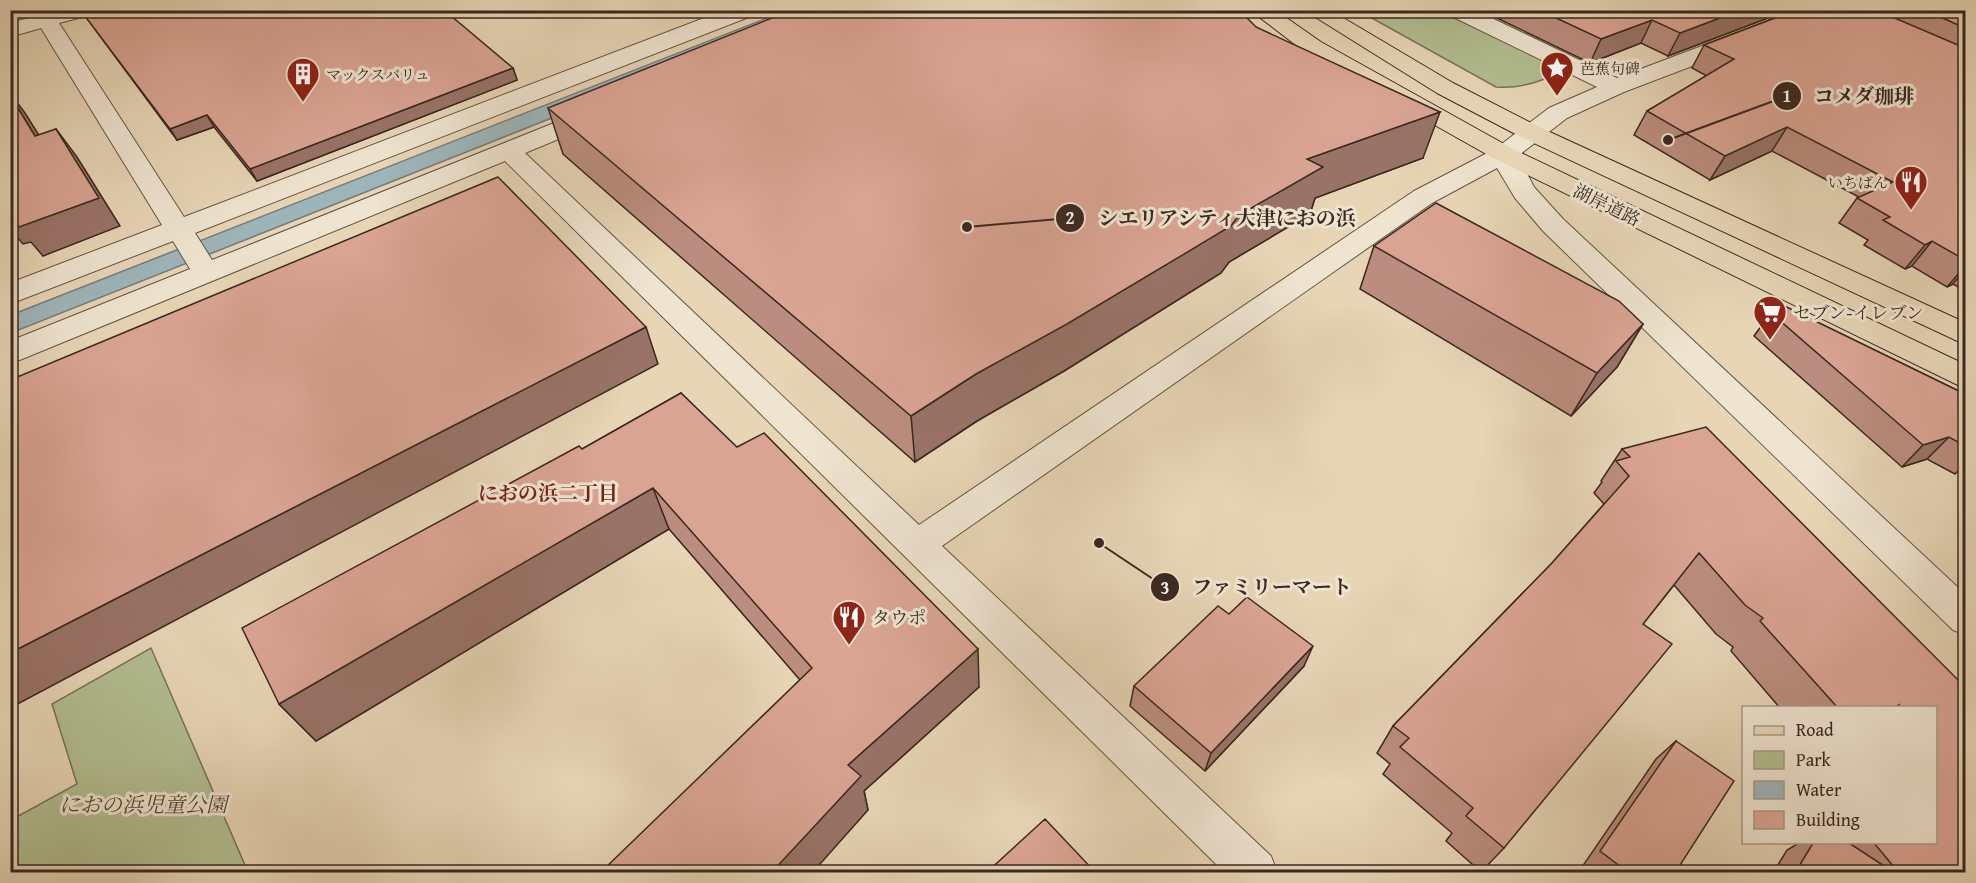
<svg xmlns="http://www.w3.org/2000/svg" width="1976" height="883" font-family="'Gentium Book Plus','Noto Serif JP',serif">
	<rect width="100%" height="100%" fill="#e7d5b6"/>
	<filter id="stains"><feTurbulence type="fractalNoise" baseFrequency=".00333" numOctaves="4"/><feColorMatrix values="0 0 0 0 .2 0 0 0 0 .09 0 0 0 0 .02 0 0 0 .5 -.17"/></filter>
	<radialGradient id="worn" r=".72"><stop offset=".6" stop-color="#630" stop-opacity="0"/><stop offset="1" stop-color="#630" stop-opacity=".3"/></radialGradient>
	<path fill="#b2be91" stroke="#767359" stroke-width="1.5" d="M 1359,11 L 1445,11 L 1559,66 L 1563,72 C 1540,81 1521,89 1496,87 Z
		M 151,648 L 248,872 L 11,872 L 11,820 L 77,784 L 52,704 Z"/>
	<path fill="#9db5ba" stroke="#757d7d" stroke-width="1.5" d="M 785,11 L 821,11 L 11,333 L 11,315 Z"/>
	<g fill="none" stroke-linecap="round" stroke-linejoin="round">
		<g stroke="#655346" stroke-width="2">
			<path id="minor" d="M 30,10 L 92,10 L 90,15 L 59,23 L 184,217 L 725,10 L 756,10 L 754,15 L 195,233 L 212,260 L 589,109 L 598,107 L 607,109 L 610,114 L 607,119 L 525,153 L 919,525 L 1414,191 L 1495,149 L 1549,108 L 1597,87 L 1449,15 L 1447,10 L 1475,10 L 1617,78 L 1797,10 L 1828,10 L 1826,15 L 1624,92 L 1567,118 L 1518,156 L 1534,187 L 1563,219 L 1966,595 L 1966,635 L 1953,630 L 1543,231 L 1515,198 L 1497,168 L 1432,203 L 942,546 L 1271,856 L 1277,872 L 1224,872 L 505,161 L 10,364 L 10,341 L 190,269 L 173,241 L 10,304 L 10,283 L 162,225 L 41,28 L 10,37 L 10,23 L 33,17 Z"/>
		</g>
		<g stroke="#3a2821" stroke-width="2">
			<path id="major" d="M 1250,10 L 1275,10 L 1321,42 L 1513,149 L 1966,365 L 1966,389 L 1495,159 L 1305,52 Z
				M 1304,10 L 1330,10 L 1453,83 L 1541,128 L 1966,323 L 1966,345 L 1523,138 L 1437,93 Z"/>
		</g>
		<use href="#minor" fill="#efe4d0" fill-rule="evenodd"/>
		<use href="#major" fill="#e7d5b6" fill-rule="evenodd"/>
	</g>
	<path fill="#bb8d7e" stroke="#3a2821" stroke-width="1.5" d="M 1483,10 L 1789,10 L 1668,56 L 1641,43 L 1590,63 L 1497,18 Z
		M 1796,10 L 1965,10 L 1965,291 L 1953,284 L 1947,287 L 1912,266 L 1905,269 L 1864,245 L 1868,240 L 1839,223 L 1857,198 L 1859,197 L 1772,151 L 1710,180 L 1634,135 L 1647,111 L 1707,76 L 1692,68 L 1704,45 Z
		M 85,16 L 513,68 L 517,80 L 257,181 L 214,127 L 177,140 Z
		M 1256,27 L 1423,158 L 1315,198 L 1310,214 L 1229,262 L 1221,273 L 1064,371 L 977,421 L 915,462 L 563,154 L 548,108 Z
		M 1374,246 L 1643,324 L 1617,367 L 1571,416 L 1360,289 Z
		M 1778,303 L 1965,394 L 1965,464 L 1955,474 L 1927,459 L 1902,467 L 1754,336 Z
		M 681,393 L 979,687 L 864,791 L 868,810 L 800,680 L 669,529 L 316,741 L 279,704 L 582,449 Z
		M 1622,449 L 1965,687 L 1965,873 L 1773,873 L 1787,850 L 1799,843 L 1935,843 L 1935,708 L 1780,708 L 1731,651 L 1733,647 L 1716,634 L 1674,585 L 1643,624 L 1504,848 L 1481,872 L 1446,841 L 1452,833 L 1383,774 L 1390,764 L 1377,753 L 1393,726 L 1552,563 L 1604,504 L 1594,493 L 1602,482 L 1601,481 Z
		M 1229,614 L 1304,666 L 1205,771 L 1130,706 L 1134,686 Z
		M 1676,741 L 1675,873 L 1589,873 L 1582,867 L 1656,759 Z"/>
	<path fill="#997367" stroke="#3a2821" stroke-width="1.5" d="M 1741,10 L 1789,10 L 1668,56 L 1680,33 Z
		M 1652,20 L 1641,43 L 1590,63 L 1601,39 Z
		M 513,68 L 517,80 L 257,181 L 250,169 Z
		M 10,93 L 25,113 L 57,164 L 35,136 L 10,95 Z
		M 1440,112 L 1423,158 L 1315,198 L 1310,214 L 1229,262 L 1221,273 L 1064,371 L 977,421 L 915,462 L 911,416 L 976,374 L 1239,215 L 1307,159 Z
		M 207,115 L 214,127 L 177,140 L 170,129 Z
		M 1787,127 L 1772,151 L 1710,180 L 1725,156 Z
		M 56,129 L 77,157 L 120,226 L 43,256 L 31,242 L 23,244 L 10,229 L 10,212 Z
		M 1932,241 L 1912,266 L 1905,269 L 1925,245 Z
		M 1965,266 L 1965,269 L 1953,284 L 1947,287 Z
		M 1643,324 L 1617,367 L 1571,416 L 1597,373 Z
		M 646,327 L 658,364 L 10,708 L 10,653 Z
		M 1949,437 L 1927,459 L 1902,467 L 1923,445 Z
		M 653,488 L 669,529 L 316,741 L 279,704 Z
		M 1313,646 L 1304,666 L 1205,771 L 1211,753 Z
		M 978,649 L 979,687 L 864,791 L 868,810 L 812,873 L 771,873 L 848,765 Z"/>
	<path fill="#daa493" stroke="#3a2821" stroke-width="1.5" d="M 103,10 L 444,10 L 513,68 L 250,169 L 207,115 L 170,129 L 85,16 Z
		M 792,10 L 1239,10 L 1256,27 L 1440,112 L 1307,159 L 1323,167 L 1239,215 L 1231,226 L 1067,324 L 976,374 L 911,416 L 548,108 Z
		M 1539,10 L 1741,10 L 1680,33 L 1652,20 L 1601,39 Z
		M 1796,10 L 1876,10 L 1965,48 L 1965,260 L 1932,241 L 1925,245 L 1883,220 L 1890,217 L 1857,198 L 1893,182 L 1787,127 L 1725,156 L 1647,111 L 1734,59 L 1704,45 Z
		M 1925,10 L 1965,10 L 1965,28 Z
		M 10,95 L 35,136 L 56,129 L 99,198 L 19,227 L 10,212 Z
		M 498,177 L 646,327 L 10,653 L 10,380 Z
		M 1436,203 L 1619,301 L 1643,324 L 1597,373 L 1374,246 Z
		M 1778,303 L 1965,394 L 1965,446 L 1949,437 L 1923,445 L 1771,313 Z
		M 681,393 L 737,447 L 764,433 L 978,649 L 848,765 L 861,776 L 771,873 L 600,873 L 812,668 L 653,488 L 279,704 L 242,628 L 579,446 L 582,449 Z
		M 1706,427 L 1965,687 L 1965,873 L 1899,873 L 1874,843 L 1935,843 L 1935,708 L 1897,708 L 1899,705 L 1891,708 L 1838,708 L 1760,621 L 1763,618 L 1745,605 L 1699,553 L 1643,624 L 1672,644 L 1504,848 L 1466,816 L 1473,808 L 1400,747 L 1409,738 L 1393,726 L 1552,563 L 1629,476 L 1616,461 L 1630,457 L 1622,449 Z
		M 1247,597 L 1313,646 L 1211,753 L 1134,686 L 1218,606 L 1229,614 Z
		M 1676,741 L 1734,781 L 1675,873 L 1629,873 L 1600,851 Z
		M 1045,819 L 1096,873 L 986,873 Z
		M 1813,843 L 1849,843 L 1895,873 L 1795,873 Z"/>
	<defs>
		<g id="sight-pin" transform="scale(1.725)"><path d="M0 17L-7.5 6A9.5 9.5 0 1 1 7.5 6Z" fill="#8f2418" stroke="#efe4d0"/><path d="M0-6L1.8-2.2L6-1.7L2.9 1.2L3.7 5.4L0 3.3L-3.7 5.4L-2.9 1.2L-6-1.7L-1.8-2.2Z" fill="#fff"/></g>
		<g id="building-pin" transform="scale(1.725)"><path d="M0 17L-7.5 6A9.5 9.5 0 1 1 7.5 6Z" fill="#8f2418" stroke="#efe4d0"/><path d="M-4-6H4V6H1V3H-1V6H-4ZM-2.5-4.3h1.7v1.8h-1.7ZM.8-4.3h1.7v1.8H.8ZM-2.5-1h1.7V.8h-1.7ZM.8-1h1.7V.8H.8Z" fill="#fff"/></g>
		<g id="restaurant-pin" transform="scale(1.725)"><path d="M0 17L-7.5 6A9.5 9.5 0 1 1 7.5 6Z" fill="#8f2418" stroke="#efe4d0"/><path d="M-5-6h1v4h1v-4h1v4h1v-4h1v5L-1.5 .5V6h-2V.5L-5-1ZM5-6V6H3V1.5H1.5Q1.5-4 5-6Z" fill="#fff"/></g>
		<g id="supermarket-pin" transform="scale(1.725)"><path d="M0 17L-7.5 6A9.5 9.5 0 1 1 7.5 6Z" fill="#8f2418" stroke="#efe4d0"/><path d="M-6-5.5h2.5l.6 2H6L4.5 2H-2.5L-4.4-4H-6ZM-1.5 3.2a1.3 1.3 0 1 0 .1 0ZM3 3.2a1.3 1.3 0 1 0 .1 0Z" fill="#fff"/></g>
	</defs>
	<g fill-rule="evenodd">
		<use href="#sight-pin" x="1557" y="68"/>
		<use href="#building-pin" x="303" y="74"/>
		<use href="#restaurant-pin" x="1911" y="182"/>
		<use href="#supermarket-pin" x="1770" y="312"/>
		<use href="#restaurant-pin" x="849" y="617"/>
	</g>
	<g text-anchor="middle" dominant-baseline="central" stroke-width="6" stroke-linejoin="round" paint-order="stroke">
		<g font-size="15" fill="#3a2821" stroke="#efe4d0" text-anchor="start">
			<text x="1580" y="68">芭蕉句碑</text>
			<text x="326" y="74">マックスバリュ</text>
			<text x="1888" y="182" text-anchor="end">いちばん</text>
		</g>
		<g font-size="18" fill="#3a2821" stroke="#efe4d0">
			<text transform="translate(1607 205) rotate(26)">湖岸道路</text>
		</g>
		<g font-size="18" fill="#3a2821" stroke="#efe4d0" text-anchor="start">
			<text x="1793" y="312">セブン-イレブン</text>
			<text x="872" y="617">タウポ</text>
		</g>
		<g font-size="20" font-weight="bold" fill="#7a1f14" stroke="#efe4d0">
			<text x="548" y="492">におの浜二丁目</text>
		</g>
		<g font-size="21" font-style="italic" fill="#524637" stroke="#efe4d0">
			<text x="143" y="804">におの浜児童公園</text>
		</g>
	</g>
	<path fill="none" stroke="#3a2821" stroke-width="2" d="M1668 140L1787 96M967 227L1070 218M1099 543L1165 587"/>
	<g fill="#3a2821" stroke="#efe4d0" stroke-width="2">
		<circle cx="1668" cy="140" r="6"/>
		<circle cx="967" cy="227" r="6"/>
		<circle cx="1099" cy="543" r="6"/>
		<circle cx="1787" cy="96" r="15"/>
		<circle cx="1070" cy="218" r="15"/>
		<circle cx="1165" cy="587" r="15"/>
	</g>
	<g font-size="18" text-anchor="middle" font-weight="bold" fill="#fff">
		<text x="1787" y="102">1</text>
		<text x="1070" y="224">2</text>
		<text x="1165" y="594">3</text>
	</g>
	<g font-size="20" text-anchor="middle" font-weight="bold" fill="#3a2821" stroke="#efe4d0" stroke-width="6" stroke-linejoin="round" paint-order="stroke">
		<text x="1864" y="103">コメダ珈琲</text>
		<text x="1227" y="225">シエリアシティ大津におの浜</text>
		<text x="1272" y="594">ファミリーマート</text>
	</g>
	<rect width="1976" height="883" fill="none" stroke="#e7d5b6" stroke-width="36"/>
	<rect x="12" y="12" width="1952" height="859" fill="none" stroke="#3a2821" stroke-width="3"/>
	<rect x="18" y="18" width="1940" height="847" fill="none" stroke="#3a2821" stroke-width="1.5"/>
	<rect x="1742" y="706" width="195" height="138" fill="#efe4d0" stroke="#a7998a" stroke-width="1.5"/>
	<rect x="1754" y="726" width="30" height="9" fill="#e7d5b6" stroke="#a7998a" stroke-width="1.5"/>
	<text x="1796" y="736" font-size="18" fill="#3a2821">Road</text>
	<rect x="1754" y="751" width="30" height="18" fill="#b2be91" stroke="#a7998a" stroke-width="1.5"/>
	<text x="1796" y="766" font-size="18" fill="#3a2821">Park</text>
	<rect x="1754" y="781" width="30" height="18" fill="#9db5ba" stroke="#a7998a" stroke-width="1.5"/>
	<text x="1796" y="796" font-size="18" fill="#3a2821">Water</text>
	<rect x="1754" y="811" width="30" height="18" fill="#daa493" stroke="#a7998a" stroke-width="1.5"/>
	<text x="1796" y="826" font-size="18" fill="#3a2821">Building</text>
	<rect width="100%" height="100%" filter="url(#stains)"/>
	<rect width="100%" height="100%" fill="url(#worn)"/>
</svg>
